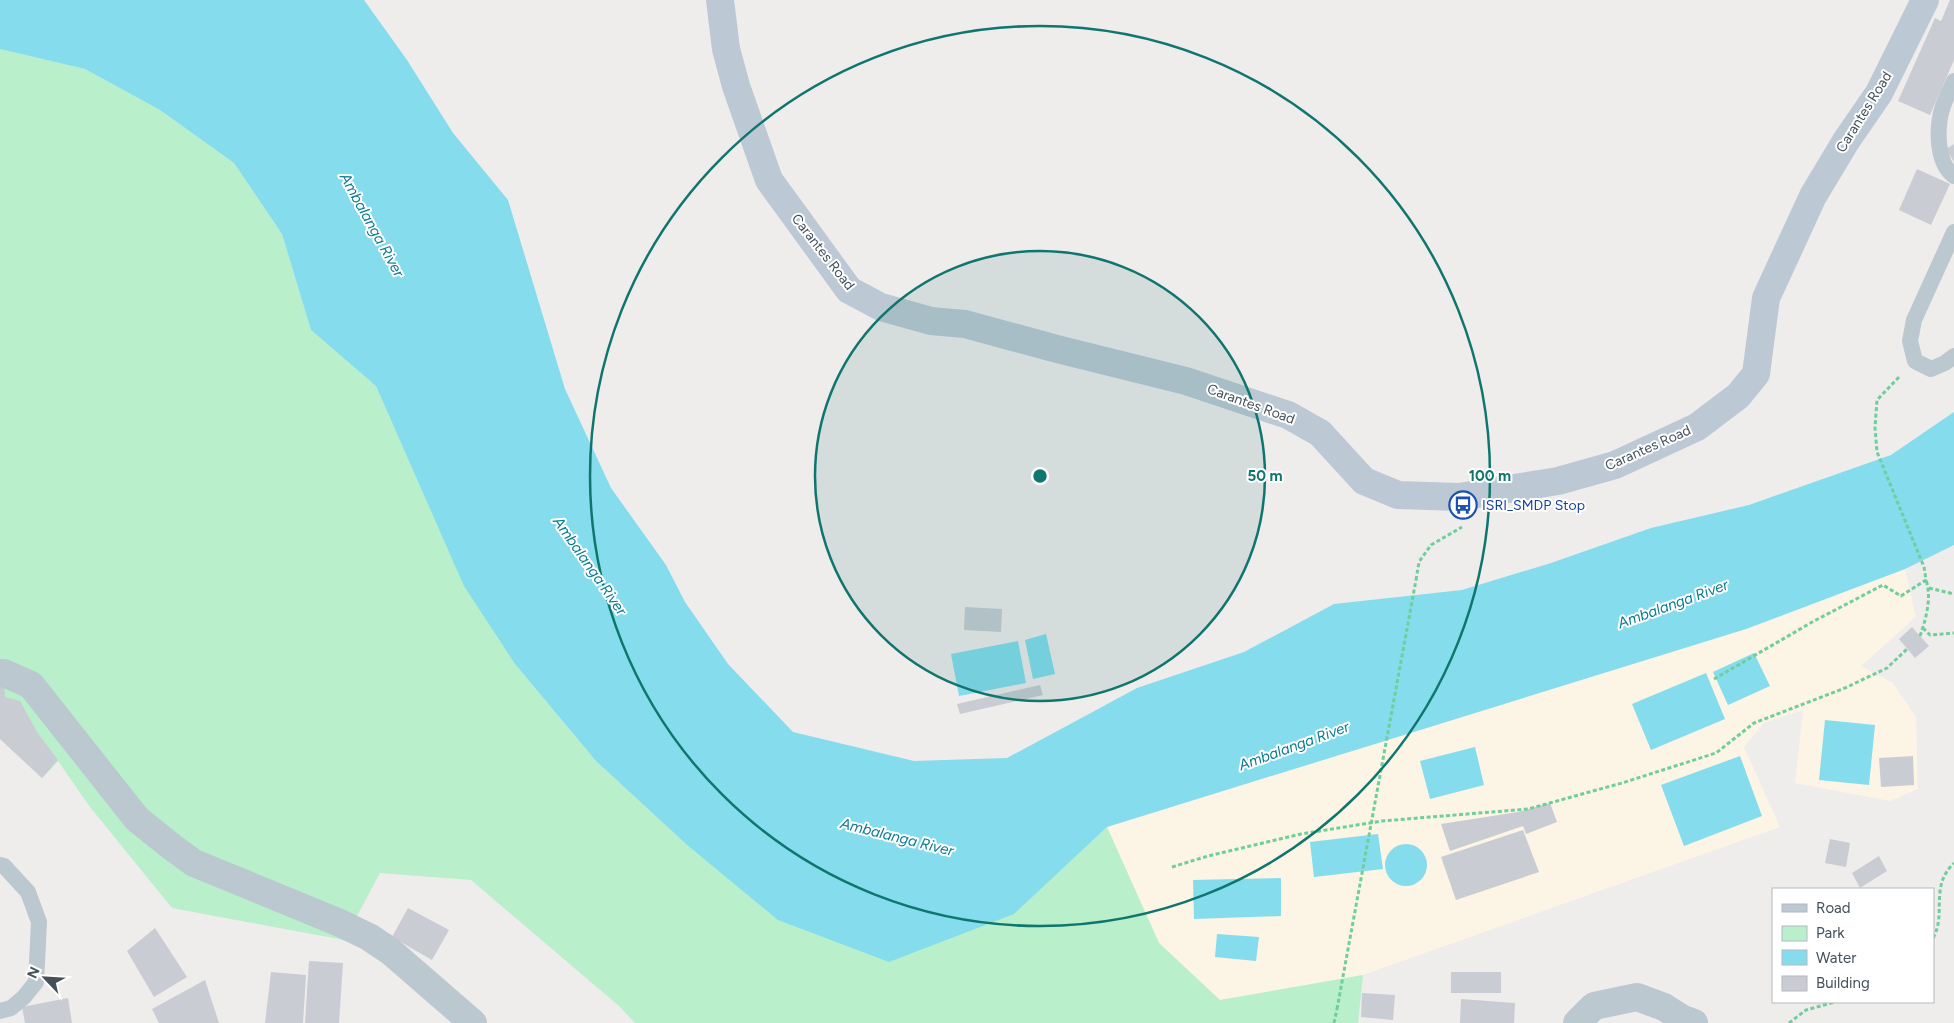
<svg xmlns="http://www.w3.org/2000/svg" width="1954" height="1023" font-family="Figtree,sans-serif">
	<rect width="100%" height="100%" fill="#efecec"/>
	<path fill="#fcf4e4" d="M 1905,569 L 1916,617 L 1861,666 L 1893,683 L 1916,717 L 1918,789 L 1890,801 L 1795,783 L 1803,710 L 1764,723 L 1744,747 L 1780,827 L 1363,975 L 1220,1000 L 1159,943 L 1107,827 L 1746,629 Z"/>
	<path fill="#b9efcb" d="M 0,49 L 85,69 L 160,110 L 234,163 L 282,234 L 311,330 L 376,386 L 419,483 L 515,664 L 596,761 L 686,844 L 1014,914 L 1107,827 L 1159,943 L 1220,1000 L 1363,975 L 1358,1023 L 635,1023 L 619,1006 L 471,880 L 380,873 L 344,940 L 172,908 L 90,807 L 58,761 L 42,778 L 0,739 Z"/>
	<path fill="#84dced" d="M 0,0 L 364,0 L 407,60 L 453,133 L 508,200 L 565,389 L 611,488 L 666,565 L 685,602 L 728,664 L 793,732 L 914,761 L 1007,758 L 1137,688 L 1244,652 L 1334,604 L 1462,590 L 1551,563 L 1651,528 L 1749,505 L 1891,455 L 1954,412 L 1954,545 L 1905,569 L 1746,629 L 1107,827 L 1014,914 L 889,962 L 778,920 L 686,844 L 596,761 L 515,664 L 464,586 L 376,386 L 311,330 L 282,234 L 234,163 L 160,110 L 85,69 L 0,49 Z
		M 1046,634 L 1055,674 L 1033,679 L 1025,640 Z
		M 1018,641 L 1026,683 L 959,696 L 951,654 Z
		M 1754,653 L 1770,686 L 1728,705 L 1713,672 Z
		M 1706,673 L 1725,719 L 1651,750 L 1632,704 Z
		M 1825,720 L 1875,725 L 1869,785 L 1819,780 Z
		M 1475,747 L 1484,785 L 1430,799 L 1420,761 Z
		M 1740,756 L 1762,816 L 1684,846 L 1661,785 Z
		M 1378,834 L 1383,869 L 1314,877 L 1310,842 Z
		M1385 865a21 21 0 1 1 42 0a21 21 0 1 1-42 0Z
		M 1281,878 L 1281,916 L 1194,919 L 1193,880 Z
		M 1217,934 L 1259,937 L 1256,961 L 1215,957 Z"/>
	<path fill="#c9ccd2" d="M 1950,0 L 1954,0 L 1954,60 L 1930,115 L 1898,101 L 1935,18 L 1941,21 Z
		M 1954,144 L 1954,162 L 1946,149 Z
		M 1917,169 L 1950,184 L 1931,225 L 1899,210 Z
		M 965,607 L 1002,609 L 1001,632 L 964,630 Z
		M 1912,627 L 1929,646 L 1915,658 L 1899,639 Z
		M 4,685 L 5,697 L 20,701 L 37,732 L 58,760 L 42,778 L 0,739 L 0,686 Z
		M 1040,685 L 1043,695 L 960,714 L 957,704 Z
		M 1913,756 L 1914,785 L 1881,787 L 1879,758 Z
		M 1550,803 L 1557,822 L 1526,834 L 1523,826 L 1450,851 L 1441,824 L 1518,812 Z
		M 1523,830 L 1539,872 L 1456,900 L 1441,857 Z
		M 1830,839 L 1850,843 L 1846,867 L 1825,863 Z
		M 1879,856 L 1887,871 L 1860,888 L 1852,873 Z
		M 408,908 L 449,930 L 432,960 L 392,937 Z
		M 155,928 L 187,977 L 154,997 L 127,951 Z
		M 309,961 L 343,963 L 339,1023 L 305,1023 Z
		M 271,972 L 306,975 L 303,1023 L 265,1023 Z
		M 1451,972 L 1501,972 L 1501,993 L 1451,993 Z
		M 205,980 L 219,1023 L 159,1023 L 152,1009 Z
		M 1362,993 L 1395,995 L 1393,1020 L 1361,1017 Z
		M 68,998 L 72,1023 L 25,1023 L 22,1007 Z
		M 1461,999 L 1515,1003 L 1514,1023 L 1460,1023 Z"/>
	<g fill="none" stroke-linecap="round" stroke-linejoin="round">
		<path stroke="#70ce9b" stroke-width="3" stroke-dasharray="4 2.5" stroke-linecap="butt" d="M 1416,580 L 1419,562 L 1431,545 L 1462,527
			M 1929,588 L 1954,594
			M 1923,628 L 1930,635 L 1954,633
			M 1920,636 C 1926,619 1932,597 1926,580
			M 1714,679 L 1814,621 L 1883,585 L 1901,596 L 1926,580 L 1924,567 L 1877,452 L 1875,428 L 1877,400 L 1899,377
			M 1172,867 L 1208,856 L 1301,834 L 1382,821 L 1528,809 L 1622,783 L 1716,753 L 1754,723 L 1845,688 L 1887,668 L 1907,649
			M 1933,938 C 1947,914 1929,887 1954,863
			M 1334,1023 L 1337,1009
			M 1789,1023 L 1806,1010 L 1835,1002"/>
		<path stroke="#bcc8cf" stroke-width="16" d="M 1954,81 C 1950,89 1946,98 1943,106 C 1936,127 1936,163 1954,176
			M 1954,232 L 1914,320 L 1910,341 L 1915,361 L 1931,369 L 1945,363 L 1954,356
			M 0,865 L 4,866 L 28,892 L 39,922 L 36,982 L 24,997 L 11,1008 L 0,1011"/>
		<path stroke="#bcc8cf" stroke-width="28" d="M 0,673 L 4,673 L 31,685 L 137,819 L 172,847 L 194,863 L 340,923 L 369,937 L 390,951 L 473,1023
			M 1577,1023 L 1594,1006 L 1637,997 L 1664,1007 L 1683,1019 L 1694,1023"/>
		<path stroke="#bcc9d4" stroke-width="28" d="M 720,0 L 726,49 L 736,86 L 769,180 L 849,290 L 881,307 L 931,321 L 965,324 L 1057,349 L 1186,381 L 1288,415 L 1320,433 L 1364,481 L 1398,495 L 1459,497 L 1558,481 L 1615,465 L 1697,427 L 1738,396 L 1756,374 L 1766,298 L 1813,196 L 1846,141 L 1879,93 L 1925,0"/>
		<path stroke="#70ce9b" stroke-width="3" stroke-dasharray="4 2.5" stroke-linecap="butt" d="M 1337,1009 L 1416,580"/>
	</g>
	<circle cx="1040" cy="476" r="225" fill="#0f766e" fill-opacity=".12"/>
	<g fill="none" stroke="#0f766e" stroke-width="2.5">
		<circle cx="1040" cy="476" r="225"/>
		<circle cx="1040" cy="476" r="450"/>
	</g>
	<defs>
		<g id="bus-ring" transform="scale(1.4375)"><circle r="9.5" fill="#fff" stroke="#1a4fb4" stroke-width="1.5"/><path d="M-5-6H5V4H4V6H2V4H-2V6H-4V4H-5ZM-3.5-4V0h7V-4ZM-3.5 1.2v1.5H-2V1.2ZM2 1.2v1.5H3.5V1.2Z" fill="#1a4fb4"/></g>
	</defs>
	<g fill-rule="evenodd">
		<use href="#bus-ring" x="1463" y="505"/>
	</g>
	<g text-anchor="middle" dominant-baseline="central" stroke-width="4" stroke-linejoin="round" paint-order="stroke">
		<g font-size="14" fill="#44515a" stroke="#fff">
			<text transform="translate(1864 112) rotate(-58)">Carantes Road</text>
			<text transform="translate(823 252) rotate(52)">Carantes Road</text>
			<text transform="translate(1251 404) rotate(20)">Carantes Road</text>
			<text transform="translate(1648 448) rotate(-24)">Carantes Road</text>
		</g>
		<g font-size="14" fill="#164399" stroke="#fff" text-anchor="start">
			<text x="1482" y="505">ISRI_SMDP Stop</text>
		</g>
		<g font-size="15" font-style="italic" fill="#0a7b92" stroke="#fff">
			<text transform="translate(372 225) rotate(61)">Ambalanga River</text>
			<text transform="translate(590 566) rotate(55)">Ambalanga River</text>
			<text transform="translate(1673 604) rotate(-20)">Ambalanga River</text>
			<text transform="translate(1294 746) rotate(-20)">Ambalanga River</text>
			<text transform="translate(897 837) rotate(14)">Ambalanga River</text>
		</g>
	</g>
	<circle cx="1040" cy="476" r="8" fill="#0f766e" stroke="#fff" stroke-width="2.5"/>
	<g font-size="15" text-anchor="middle" font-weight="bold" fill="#0f766e" stroke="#fff" stroke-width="4" stroke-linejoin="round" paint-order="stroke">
		<text x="1265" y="481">50 m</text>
		<text x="1490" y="481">100 m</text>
	</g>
	<rect x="1772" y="888" width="162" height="115" fill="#ffffff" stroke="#b4b9bd"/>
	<rect x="1782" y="904" width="25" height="8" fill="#bcc9d4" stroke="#b4b9bd"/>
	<text x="1816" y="913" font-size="15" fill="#44515a">Road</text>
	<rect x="1782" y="926" width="25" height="15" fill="#b9efcb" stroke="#b4b9bd"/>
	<text x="1816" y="938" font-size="15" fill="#44515a">Park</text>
	<rect x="1782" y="950" width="25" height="15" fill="#84dced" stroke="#b4b9bd"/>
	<text x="1816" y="963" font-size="15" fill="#44515a">Water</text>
	<rect x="1782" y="976" width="25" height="15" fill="#c9ccd2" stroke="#b4b9bd"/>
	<text x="1816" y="988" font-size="15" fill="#44515a">Building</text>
	<g transform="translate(45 978) rotate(295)" stroke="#ffffff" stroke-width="4" paint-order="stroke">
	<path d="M0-4L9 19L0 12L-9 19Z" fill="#44515a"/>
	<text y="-8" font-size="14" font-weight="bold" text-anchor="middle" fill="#44515a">N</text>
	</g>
</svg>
